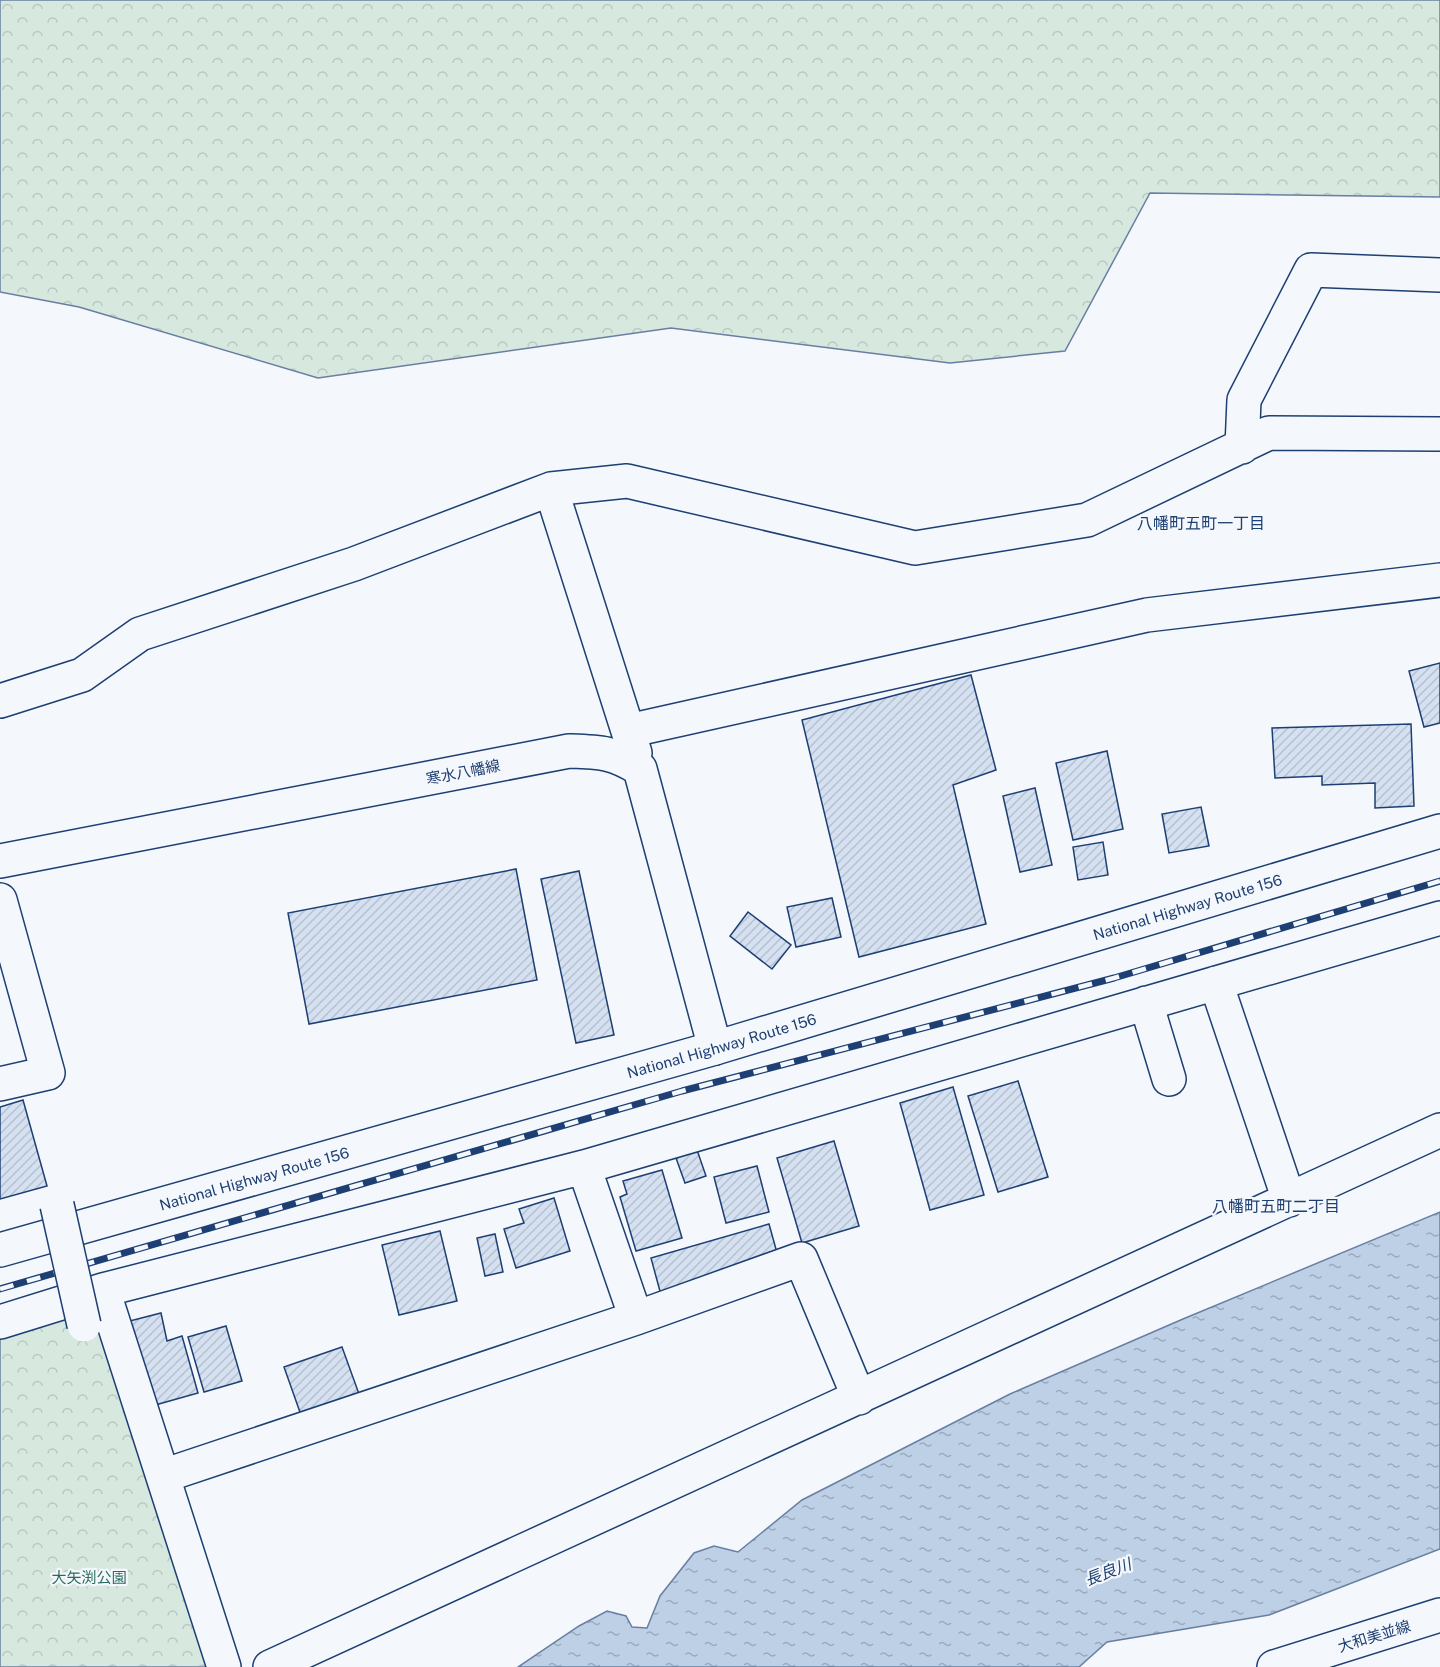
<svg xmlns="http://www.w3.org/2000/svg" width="1440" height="1667" font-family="'Public Sans','Noto Sans JP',sans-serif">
	<defs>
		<pattern id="forest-crowns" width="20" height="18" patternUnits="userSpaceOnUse" patternTransform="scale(1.5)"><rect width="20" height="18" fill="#d7e8df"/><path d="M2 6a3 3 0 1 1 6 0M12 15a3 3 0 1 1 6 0" fill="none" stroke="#b8c8c3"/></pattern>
		<pattern id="water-ripples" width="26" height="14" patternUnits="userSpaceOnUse" patternTransform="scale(1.5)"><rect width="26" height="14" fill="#bed0e5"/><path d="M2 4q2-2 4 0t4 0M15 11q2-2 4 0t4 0" fill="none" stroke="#9aaabe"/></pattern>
		<pattern id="building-hatch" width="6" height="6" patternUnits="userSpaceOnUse" patternTransform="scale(1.5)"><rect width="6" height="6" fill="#d5e0f0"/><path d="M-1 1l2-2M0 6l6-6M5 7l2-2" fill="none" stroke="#b6c1d1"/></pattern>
	</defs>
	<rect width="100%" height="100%" fill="#f4f7fb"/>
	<path fill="url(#forest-crowns)" stroke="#687fa3" stroke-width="1.5" d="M 0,0 L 1440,0 L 1440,197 L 1150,193 L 1065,351 L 950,363 L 671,328 L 318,378 L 79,307 L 0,292 Z
		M 93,1305 L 214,1667 L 0,1667 L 0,1334 Z"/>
	<path fill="url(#water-ripples)" stroke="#687fa3" stroke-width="1.5" d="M 1440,1212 L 1440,1549 L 1269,1615 L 1107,1642 L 1079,1667 L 518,1667 L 579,1626 L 607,1611 L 626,1616 L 632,1627 L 647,1628 L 660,1596 L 694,1553 L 714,1546 L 738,1552 L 802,1500 L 1010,1394 L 1183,1319 Z"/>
	<path fill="url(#building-hatch)" stroke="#1d3f73" stroke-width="1.5" d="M 1440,663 L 1440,723 L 1424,727 L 1409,671 Z
		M 971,675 L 996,770 L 953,785 L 986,924 L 859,957 L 802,720 Z
		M 1411,724 L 1414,806 L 1375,808 L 1375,783 L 1322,785 L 1322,776 L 1275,778 L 1272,728 Z
		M 1107,751 L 1123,829 L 1073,840 L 1056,763 Z
		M 1035,788 L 1052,865 L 1020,872 L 1003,796 Z
		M 1201,807 L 1209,846 L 1169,853 L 1162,814 Z
		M 1103,842 L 1108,875 L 1078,880 L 1073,847 Z
		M 516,869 L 537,980 L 309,1024 L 288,913 Z
		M 579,871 L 614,1035 L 576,1043 L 541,879 Z
		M 832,898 L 841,937 L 796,947 L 787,907 Z
		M 748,912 L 791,945 L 772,969 L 730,936 Z
		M 1018,1081 L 1048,1177 L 998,1192 L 968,1096 Z
		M 953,1087 L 984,1195 L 930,1210 L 900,1103 Z
		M 23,1100 L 47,1186 L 0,1199 L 0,1107 Z
		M 834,1141 L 859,1226 L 802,1243 L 777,1158 Z
		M 697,1150 L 706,1176 L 685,1183 L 676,1158 Z
		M 757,1166 L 769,1212 L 726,1223 L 714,1177 Z
		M 662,1170 L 682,1238 L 636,1251 L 620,1197 L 627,1194 L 623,1181 Z
		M 554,1198 L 570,1251 L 516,1268 L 504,1229 L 524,1223 L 519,1209 Z
		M 769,1224 L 779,1260 L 661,1295 L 651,1258 Z
		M 440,1231 L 457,1301 L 399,1315 L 382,1245 Z
		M 495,1234 L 503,1272 L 485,1276 L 477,1238 Z
		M 161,1313 L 167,1341 L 182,1336 L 198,1393 L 141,1409 L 118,1324 Z
		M 226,1326 L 242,1381 L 204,1392 L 188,1337 Z
		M 342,1347 L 359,1394 L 301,1415 L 284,1367 Z"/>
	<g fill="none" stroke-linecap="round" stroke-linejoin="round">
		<g stroke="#1d3f73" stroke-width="36">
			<path id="minor" d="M 1242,447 L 1244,400 L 1311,270 L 1440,275
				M 551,489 L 635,753
				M 0,701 L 82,675 L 140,634 L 354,564 L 551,489 L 627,481 L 915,548 L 1087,520 L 1269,433 L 1440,434
				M 628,731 L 1147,615 L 1440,580
				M 0,900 L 48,1073 L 0,1084
				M 1216,983 L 1289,1200
				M 1146,1003 L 1169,1079
				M 584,1167 L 636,1318
				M 103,1290 L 224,1667
				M 0,1322 L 103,1290 L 584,1167 L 1440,918
				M 163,1476 L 636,1318 L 801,1259 L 859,1398
				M 270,1667 L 1440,1130"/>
		</g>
		<g stroke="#1d3f73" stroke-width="36">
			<path id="major" d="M 0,861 L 569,751 C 600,752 613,752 640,769 L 715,1048
				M 1274,1667 L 1440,1615"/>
		</g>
		<g stroke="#1d3f73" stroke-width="36">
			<g id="highway">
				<path id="s1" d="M 0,1250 L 715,1048 L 1440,831"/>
			</g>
		</g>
		<use href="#minor" stroke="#f4f7fb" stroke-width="33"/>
		<use href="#major" stroke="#f4f7fb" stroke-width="33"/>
		<use href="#highway" stroke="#f4f7fb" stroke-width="33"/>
		<g stroke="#1d3f73" stroke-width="7">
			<path id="rail" d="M 0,1289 L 682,1091 L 1114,978 L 1440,881"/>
		</g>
		<use href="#rail" stroke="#f4f7fb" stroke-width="4.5" stroke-dasharray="14" stroke-linecap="butt"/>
		<g stroke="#1d3f73" stroke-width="36" stroke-linecap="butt">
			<path id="minor-bridge" d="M 57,1205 L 84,1325"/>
		</g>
		<use href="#minor-bridge" stroke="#f4f7fb" stroke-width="33"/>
	</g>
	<g text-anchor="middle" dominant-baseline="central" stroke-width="4.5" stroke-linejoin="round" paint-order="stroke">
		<g font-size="15" fill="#1d3f73" stroke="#f4f7fb">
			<text transform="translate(463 772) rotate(-11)">寒水八幡線</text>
			<text stroke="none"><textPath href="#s1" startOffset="1236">National Highway Route 156</textPath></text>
			<text stroke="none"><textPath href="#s1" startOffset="750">National Highway Route 156</textPath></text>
			<text stroke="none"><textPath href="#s1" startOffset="264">National Highway Route 156</textPath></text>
			<text transform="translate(1374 1636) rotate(-17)">大和美並線</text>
		</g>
		<g font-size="15" fill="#2c6c60" stroke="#f4f7fb">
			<text x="89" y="1577">大矢渕公園</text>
		</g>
		<g font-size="16" fill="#1d3f73" stroke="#f4f7fb">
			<text x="1201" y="523">八幡町五町一丁目</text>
			<text x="1276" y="1206">八幡町五町二丁目</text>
		</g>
		<g font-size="16" font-style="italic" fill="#1d3f73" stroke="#f4f7fb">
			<text transform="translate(1108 1572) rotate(-21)">長良川</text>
		</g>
	</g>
</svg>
